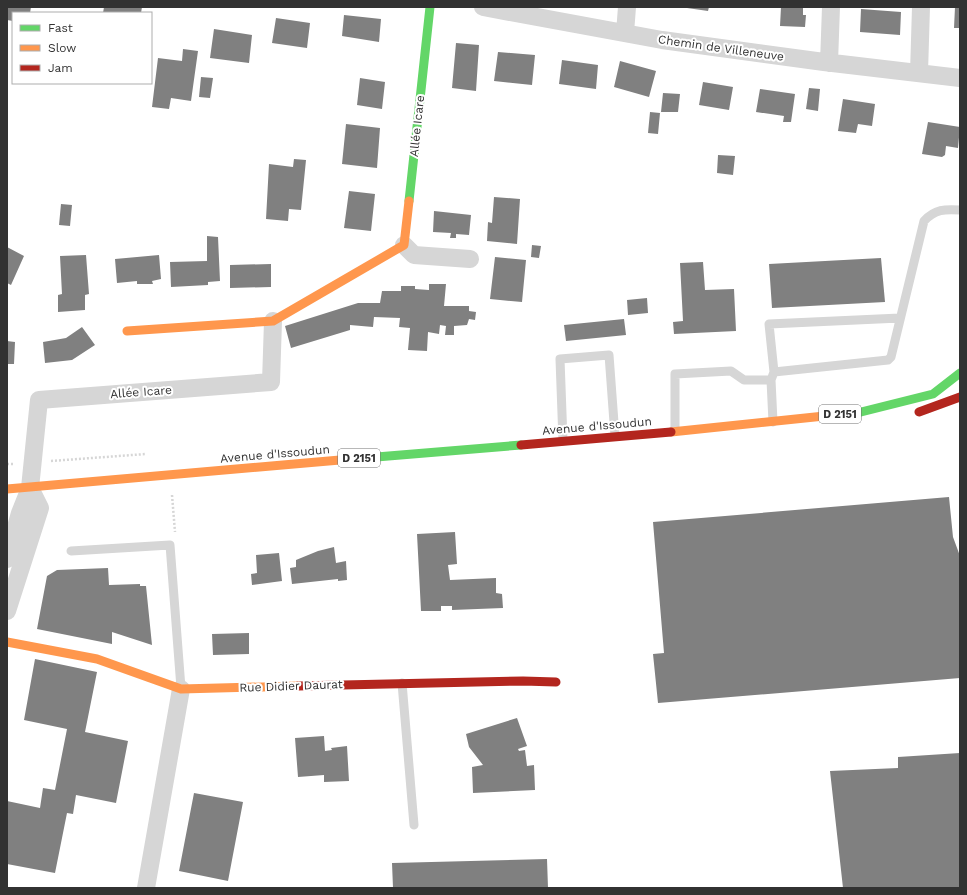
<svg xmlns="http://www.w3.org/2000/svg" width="967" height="895" font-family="'Work Sans',sans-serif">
	<rect width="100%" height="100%" fill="#fff"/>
	<path fill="#808080" d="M 7,7 L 31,7 L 30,13 L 13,13 L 13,21 L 7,20 Z
		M 104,7 L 142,7 L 141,13 L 103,13 Z
		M 680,7 L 709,7 L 708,11 Z
		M 781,7 L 803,7 L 803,15 L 806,15 L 805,27 L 780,26 Z
		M 955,7 L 960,7 L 960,28 L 954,28 Z
		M 861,9 L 901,12 L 900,35 L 860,32 Z
		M 344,15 L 381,19 L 379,42 L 342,36 Z
		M 276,18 L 310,23 L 307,48 L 272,43 Z
		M 214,29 L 252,35 L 249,63 L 210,58 Z
		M 456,43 L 479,45 L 476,91 L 452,88 Z
		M 183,49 L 198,51 L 191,101 L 171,98 L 169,109 L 152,107 L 158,58 L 182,61 Z
		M 498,52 L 535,55 L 532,85 L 494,81 Z
		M 562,60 L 598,65 L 596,89 L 559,84 Z
		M 620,61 L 656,71 L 649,97 L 614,87 Z
		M 201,77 L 213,78 L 210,98 L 199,97 Z
		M 360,78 L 385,82 L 382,109 L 357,105 Z
		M 703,82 L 733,87 L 729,110 L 699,105 Z
		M 809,88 L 820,89 L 818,111 L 806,109 Z
		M 760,89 L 795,94 L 791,122 L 783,122 L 784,116 L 756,112 Z
		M 663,93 L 680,94 L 678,112 L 661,112 Z
		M 843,99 L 875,104 L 872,126 L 858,124 L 856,133 L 838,131 Z
		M 650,112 L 660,113 L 658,134 L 648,133 Z
		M 928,122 L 960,127 L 958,148 L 946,146 L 945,155 L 942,157 L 922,154 Z
		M 346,124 L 380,128 L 377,168 L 342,164 Z
		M 718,155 L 735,156 L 733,175 L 717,173 Z
		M 294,159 L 306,160 L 301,210 L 289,209 L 288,221 L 266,219 L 269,164 L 293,167 Z
		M 349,191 L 375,194 L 371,231 L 344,228 Z
		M 494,197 L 520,199 L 517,244 L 487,241 L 488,222 L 492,223 Z
		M 61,204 L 72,205 L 70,226 L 59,225 Z
		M 434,211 L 471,215 L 469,235 L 456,234 L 456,238 L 450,238 L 451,233 L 433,232 Z
		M 207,236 L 218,237 L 220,281 L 208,282 L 208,285 L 171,287 L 170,262 L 207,261 Z
		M 532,245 L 541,246 L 539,258 L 531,257 Z
		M 7,247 L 24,256 L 11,285 L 7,283 Z
		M 86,255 L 89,294 L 85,295 L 85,310 L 58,312 L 58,295 L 62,294 L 60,256 Z
		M 159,255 L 161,279 L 152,281 L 153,284 L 137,284 L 137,281 L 117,283 L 115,259 Z
		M 495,257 L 526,260 L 522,302 L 490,299 Z
		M 881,258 L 885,302 L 772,308 L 769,264 Z
		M 703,262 L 705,290 L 734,289 L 736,331 L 674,334 L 673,322 L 683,321 L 680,263 Z
		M 271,264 L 271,287 L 230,288 L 230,265 Z
		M 429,284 L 446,284 L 444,306 L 469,306 L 469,311 L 476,312 L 475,320 L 469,319 L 467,325 L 454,326 L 454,335 L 445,335 L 446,326 L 440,325 L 439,334 L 428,332 L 427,351 L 408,350 L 410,328 L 399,327 L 400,318 L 374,317 L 373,327 L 350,325 L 350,330 L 291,348 L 285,326 L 358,303 L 380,303 L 382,291 L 401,291 L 401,286 L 415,286 L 415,289 L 429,290 Z
		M 647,298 L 648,313 L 628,315 L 627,300 Z
		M 624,319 L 626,335 L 566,341 L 564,325 Z
		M 82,327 L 95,345 L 72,360 L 45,363 L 43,342 L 66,338 Z
		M 7,341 L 15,342 L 14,364 L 7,364 Z
		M 949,497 L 953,537 L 960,556 L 960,678 L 658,703 L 653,654 L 664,653 L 653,522 Z
		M 455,532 L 457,564 L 448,565 L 450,580 L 496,578 L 496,593 L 502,594 L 503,608 L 452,610 L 452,606 L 441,606 L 441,611 L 421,611 L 417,534 Z
		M 334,547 L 336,563 L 346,561 L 347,580 L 338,581 L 338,579 L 292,584 L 290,568 L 296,567 L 296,560 L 318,551 Z
		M 279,553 L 282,581 L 252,585 L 251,574 L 257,573 L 256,555 Z
		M 108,568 L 109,585 L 140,584 L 140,586 L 146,586 L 152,645 L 112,632 L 112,644 L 37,629 L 47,576 L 57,570 Z
		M 249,633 L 249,654 L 213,655 L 212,634 Z
		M 35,659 L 97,672 L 85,732 L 128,741 L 116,803 L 76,795 L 73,814 L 67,813 L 55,873 L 7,864 L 7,801 L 40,808 L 43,788 L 55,790 L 67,729 L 24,720 Z
		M 517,718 L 527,746 L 518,749 L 519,751 L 525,750 L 527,766 L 534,765 L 535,790 L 473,793 L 472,767 L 483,765 L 469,747 L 466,734 Z
		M 324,736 L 325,751 L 332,750 L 331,748 L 347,746 L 349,781 L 324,782 L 324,775 L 298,777 L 295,738 Z
		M 960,753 L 960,888 L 843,888 L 830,771 L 898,768 L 898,757 Z
		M 194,793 L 243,802 L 228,881 L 179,871 Z
		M 547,859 L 548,888 L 393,888 L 392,863 Z"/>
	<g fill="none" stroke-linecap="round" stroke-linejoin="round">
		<path stroke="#d6d6d6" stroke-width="2.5" stroke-dasharray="2 2" stroke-linecap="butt" d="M 51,461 L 146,454
			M 7,464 L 14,464
			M 172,495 L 175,532"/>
		<path stroke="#d6d6d6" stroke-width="9" d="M 774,372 L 888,360 L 891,357 L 924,221 C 935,209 945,209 960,210
			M 773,422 L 771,380 L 774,372 L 769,324 L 900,318
			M 675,431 L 675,374 L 731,371 L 744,380 L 771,380
			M 563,441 L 560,359 L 609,355 L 615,436
			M 71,551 L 170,545 L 181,688
			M 402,683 L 414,825"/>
		<path stroke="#d6d6d6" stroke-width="18" d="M 483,7 L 662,40 L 824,62 L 960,78
			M 625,33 L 627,7
			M 829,63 L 831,7
			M 919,73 L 921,7
			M 404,245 L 414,255 L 470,259
			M 7,559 L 20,513 L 30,488 L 39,400 L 271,382 L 273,321
			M 7,611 L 40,508 L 30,488
			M 146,888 L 181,689"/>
		<path stroke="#63d668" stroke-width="9" d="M 409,201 L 430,7
			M 834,415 L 861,412 L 933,394 L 960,373
			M 340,460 L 521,445"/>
		<path stroke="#ff974d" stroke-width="9" d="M 127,331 L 273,321 L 404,245 L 409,201
			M 671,432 L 834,415
			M 7,489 L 340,460
			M 7,642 L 97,659 L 181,689 L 298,686"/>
		<path stroke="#b3261e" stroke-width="9" d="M 919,412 L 960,397
			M 521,445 L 671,432
			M 298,686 L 523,681 L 556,682"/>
	</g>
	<g text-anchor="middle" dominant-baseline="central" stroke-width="4" stroke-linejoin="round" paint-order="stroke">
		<g fill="#fff" stroke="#707070" stroke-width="1">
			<rect x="819" y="405" width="42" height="18" rx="3"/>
			<rect x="338" y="449" width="42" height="18" rx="3"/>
		</g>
		<g font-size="11" font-weight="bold" fill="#323232">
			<text x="840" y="414">D 2151</text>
			<text x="359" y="458">D 2151</text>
		</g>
		<g font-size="12" fill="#323232" stroke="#fff">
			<text transform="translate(721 48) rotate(8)">Chemin de Villeneuve</text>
			<text transform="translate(417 126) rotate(-84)">Allée Icare</text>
			<text transform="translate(141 392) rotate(-4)">Allée Icare</text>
			<text transform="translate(597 426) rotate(-5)">Avenue d'Issoudun</text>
			<text transform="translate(275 454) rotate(-5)">Avenue d'Issoudun</text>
			<text transform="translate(291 686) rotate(-2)">Rue Didier Daurat</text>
		</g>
	</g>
	<rect width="967" height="895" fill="none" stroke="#323232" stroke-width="16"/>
	<rect x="12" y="12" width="140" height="72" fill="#ffffff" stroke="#adadad"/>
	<rect x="20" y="25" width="20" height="6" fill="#63d668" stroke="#adadad"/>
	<text x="48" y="32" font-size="12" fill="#323232">Fast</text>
	<rect x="20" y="45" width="20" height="6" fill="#ff974d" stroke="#adadad"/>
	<text x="48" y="52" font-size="12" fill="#323232">Slow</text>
	<rect x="20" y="65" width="20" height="6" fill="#b3261e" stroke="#adadad"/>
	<text x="48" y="72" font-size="12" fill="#323232">Jam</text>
</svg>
